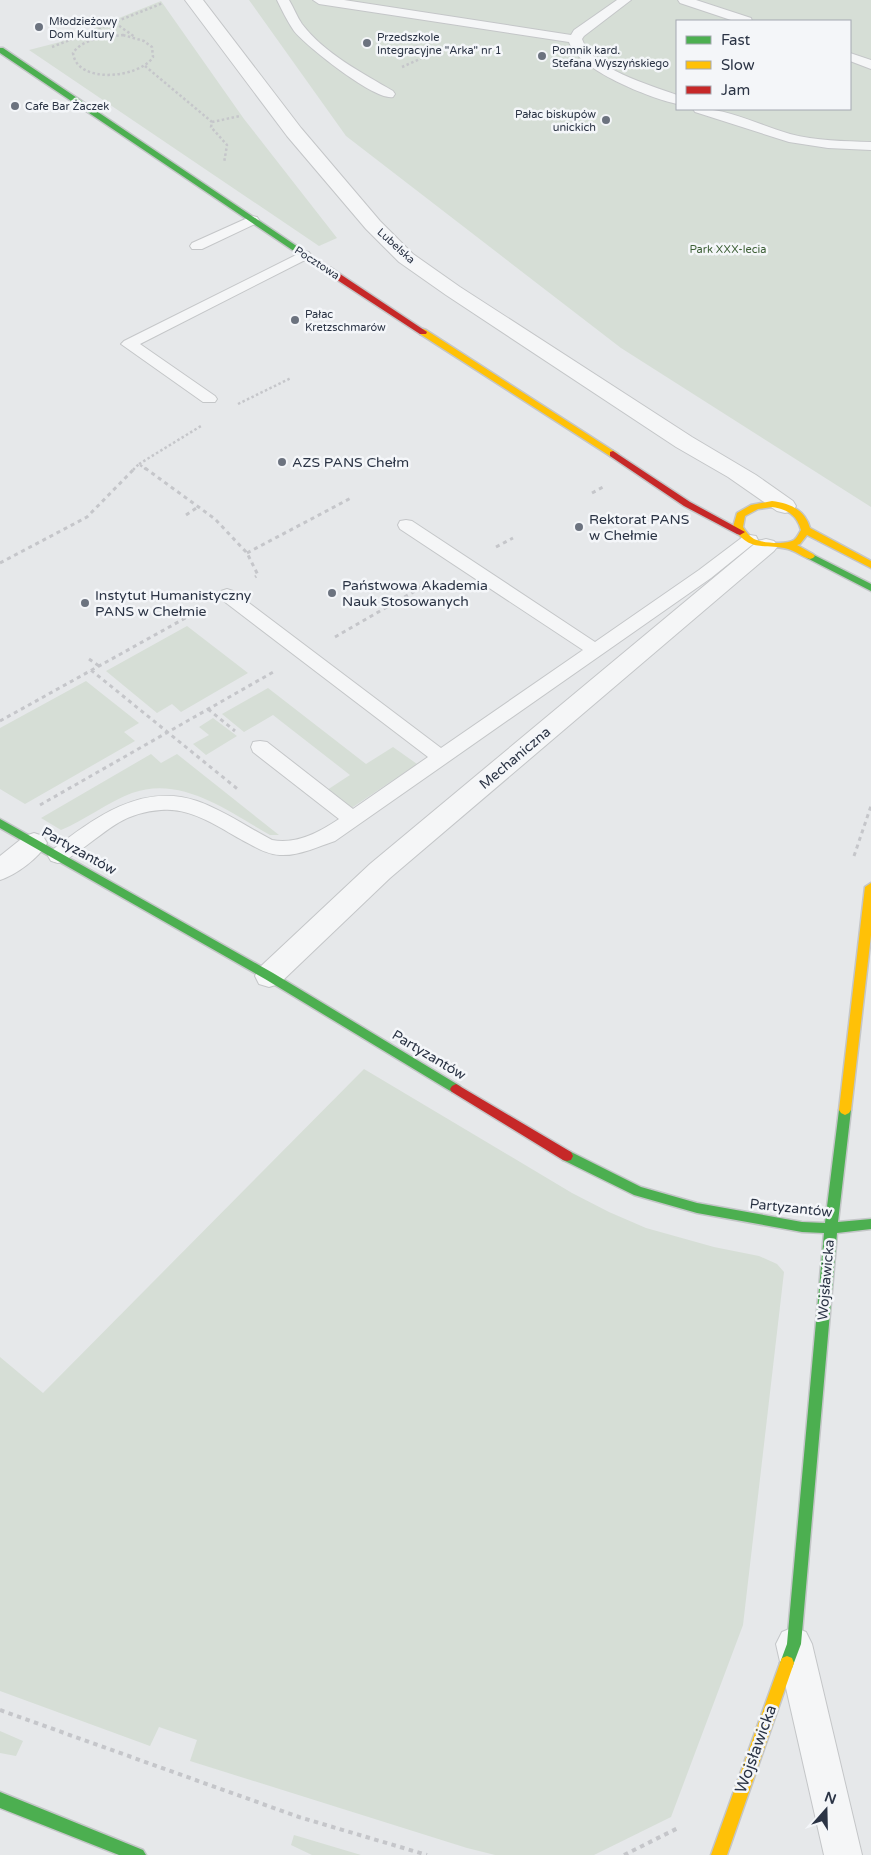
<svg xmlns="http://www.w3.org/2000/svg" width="871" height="1855" font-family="'Varela Round',sans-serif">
	<rect width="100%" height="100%" fill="#e6e8ea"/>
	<path fill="#d6ded6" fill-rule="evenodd" d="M 249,0 L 871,0 L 871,507 L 621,348 L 346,136 ZM 677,21 L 850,21 L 850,109 L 677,109 Z
		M 161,1 L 244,119 L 337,238 L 319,246 L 29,50 L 60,42 Z
		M 187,626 L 248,673 L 181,712 L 172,704 L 157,713 L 106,671 Z
		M 86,681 L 139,723 L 124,732 L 135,741 L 25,804 L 0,789 L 0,728 Z
		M 268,688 L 366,764 L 393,747 L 417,764 L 347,811 L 324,792 L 350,775 L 273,715 L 244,732 L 222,714 Z
		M 213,718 L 237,736 L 206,755 L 193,744 L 209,735 L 199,727 Z
		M 151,754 L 161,763 L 177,754 L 279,835 L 270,835 C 229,812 182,775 132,793 C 108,802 85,820 61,830 L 41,818 Z
		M 364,1069 L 572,1193 L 609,1212 L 646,1228 L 714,1247 L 759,1256 L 777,1264 L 784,1272 L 743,1625 L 671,1817 L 594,1855 L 495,1855 L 467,1848 L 190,1761 L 197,1740 L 159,1727 L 150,1746 L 0,1691 L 0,1357 L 43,1393 Z
		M 0,1731 L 23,1741 L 16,1756 L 0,1753 Z
		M 294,1835 L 361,1855 L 312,1855 L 291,1845 Z"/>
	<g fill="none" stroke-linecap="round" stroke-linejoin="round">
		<g stroke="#c4c6c8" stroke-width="2">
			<path id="lane" d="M 277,0 L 289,0 C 294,8 297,17 302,24 C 324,53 362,73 393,91 L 395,94 L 393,97 C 375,101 306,46 294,31 C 287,21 282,10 277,0 Z
				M 313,0 L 344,0 L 571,35 L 574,30 L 617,0 L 631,0 L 584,36 L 582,39 C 591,69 650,85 677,95 L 677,104 C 650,98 578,70 569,42 L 319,4 Z
				M 678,0 L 696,0 L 751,18 L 752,21 L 734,21 L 680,3 Z
				M 850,53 L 871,60 L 871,69 L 850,61 Z
				M 693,109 C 726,107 758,125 790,134 C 816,141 844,141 871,142 L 871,150 L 828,148 L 789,142 L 695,112 Z
				M 252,216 L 257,217 L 259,220 L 257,223 L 202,249 L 192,249 L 190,246 L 192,243 Z
				M 304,251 L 309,252 L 311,255 L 309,258 L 140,344 L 215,396 L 217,399 L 215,402 L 203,402 L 121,344 L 124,341 Z
				M 406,520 L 412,521 L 595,642 L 699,570 L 744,536 L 750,535 L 756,536 L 758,540 L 711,578 L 335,841 C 317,847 299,856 280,855 C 265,854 254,846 242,840 C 217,826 190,807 161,810 C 146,811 131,815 118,823 C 106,829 67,863 58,863 C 57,863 52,861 51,861 L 48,856 L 51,851 C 93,819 141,782 197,801 C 223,810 247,827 272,840 C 296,845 320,832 339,819 L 253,752 L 251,747 L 253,742 L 260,741 L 267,742 L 353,809 L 428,757 L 221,599 L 218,595 L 221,591 L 227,589 L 233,591 L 441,748 L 583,650 L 400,529 L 398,525 L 400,521 Z"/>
		</g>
		<g stroke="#c4c6c8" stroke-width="2">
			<path id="street" d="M 185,0 L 203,0 L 301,128 L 380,221 L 413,254 L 460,287 L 692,437 L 756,475 L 793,501 L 796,506 L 793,511 L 785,513 L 777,511 L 728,477 L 676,447 L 446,295 L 399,262 L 366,229 L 287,136 Z
				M 766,539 L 774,541 L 778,546 L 774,551 L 390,878 L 279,984 L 269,987 L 259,984 L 255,976 L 259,968 L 370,864 L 758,541 Z
				M 34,833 L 43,836 L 47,843 C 39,858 16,875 0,880 L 0,856 L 25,836 Z
				M 794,1627 L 806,1632 L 812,1644 L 862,1855 L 824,1855 L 776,1644 L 782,1632 Z"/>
		</g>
		<g stroke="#c4c6c8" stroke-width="3">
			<path id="fast" d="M 0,48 L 3,48 L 332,270 L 328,273 L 325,272 L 0,53 Z
				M 810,553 L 871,584 L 871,591 L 807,558 L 805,556 L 807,554 Z
				M 0,819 L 273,973 L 460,1086 L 462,1089 L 460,1092 L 452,1092 L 265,979 L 0,828 Z
				M 845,1105 L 849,1107 L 851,1110 L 838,1222 L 871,1219 L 871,1229 L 837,1233 L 801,1644 L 792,1668 L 787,1670 L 782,1668 L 780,1663 L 787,1644 L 824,1233 L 802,1232 L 697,1213 L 634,1195 L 563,1160 L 561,1156 L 563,1152 L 567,1151 L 571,1152 L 641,1187 L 697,1203 L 802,1222 L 825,1223 L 839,1110 L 841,1107 Z
				M 0,1792 L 143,1850 L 146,1855 L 119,1855 L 0,1808 Z"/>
		</g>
		<g stroke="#c4c6c8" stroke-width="3">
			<path id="slow" d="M 423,329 L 426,330 L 618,454 L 613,457 L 610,456 L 420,334 L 420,330 Z
				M 772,501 C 790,503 805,510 810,528 L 871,561 L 871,568 L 807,535 L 800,544 L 797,545 L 813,554 L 815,556 L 813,558 L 810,559 C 802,557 796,551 788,549 C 763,543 750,553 733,527 L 737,513 L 751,505 ZM 772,507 C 787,509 797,515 801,530 C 799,533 797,538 794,540 C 786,545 762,543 754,539 C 749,536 746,532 743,527 L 745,516 L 758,509 Z
				M 871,883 L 871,935 L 851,1110 L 849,1113 L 845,1115 L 841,1113 L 839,1110 L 865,887 Z
				M 787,1656 L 792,1658 L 794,1663 L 727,1855 L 711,1855 L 780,1663 L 782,1658 Z"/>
		</g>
		<g stroke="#c4c6c8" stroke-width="3">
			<path id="jam" d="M 328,267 L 331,268 L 427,332 L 426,334 L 420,334 L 325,272 L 325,268 Z
				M 613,451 L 690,502 L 745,532 L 740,535 L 737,534 L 684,506 L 610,456 L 610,452 Z
				M 456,1084 L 571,1152 L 573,1156 L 571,1160 L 567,1161 L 563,1160 L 452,1092 L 450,1089 L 452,1086 Z"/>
		</g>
		<path stroke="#c5c6ca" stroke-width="2.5" stroke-dasharray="2.5 2.5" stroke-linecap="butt" d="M 115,23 L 135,37
			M 123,35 L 144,41 L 152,47 L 153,57 C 140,78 77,85 73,53 C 83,38 106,37 123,35 Z
			M 52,47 L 163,3
			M 145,66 L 212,122 L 211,127 L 227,145 L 224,163
			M 402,67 L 427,56 L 415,44
			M 212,122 L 240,116
			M 238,404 L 291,378
			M 139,464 L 201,426
			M 133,470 L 139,464 L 147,470"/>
		<path stroke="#c5c6ca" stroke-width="3" stroke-dasharray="4 4" stroke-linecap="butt" d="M 145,468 L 215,519 L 247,553 L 258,575 L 255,577
			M 592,493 L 603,487
			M 186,515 L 198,507
			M 496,547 L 513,538
			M 247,553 L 351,498
			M 0,563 L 87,517 L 135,468
			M 335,637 L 434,580
			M 89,659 L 99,666
			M 91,670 L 240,791
			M 208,709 L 235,731
			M 0,721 L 198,611
			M 40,805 L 275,671
			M 854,856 L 871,806"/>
		<path stroke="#c5c6ca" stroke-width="4" stroke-dasharray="4.5 4.5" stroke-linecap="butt" d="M 0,1710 L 299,1817 L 427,1855
			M 624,1855 L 680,1827"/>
		<use href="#lane" fill="#f5f6f7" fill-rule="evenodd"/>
		<use href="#street" fill="#f5f6f7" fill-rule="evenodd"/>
		<use href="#fast" fill="#4caf50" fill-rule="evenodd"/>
		<use href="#slow" fill="#ffc107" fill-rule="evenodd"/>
		<use href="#jam" fill="#c62828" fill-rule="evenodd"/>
	</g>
	<g fill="#6c737f" stroke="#f4f6f9" stroke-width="2">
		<circle cx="39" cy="27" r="5"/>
		<circle cx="367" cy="43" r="5"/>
		<circle cx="542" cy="56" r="5"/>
		<circle cx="15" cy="106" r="5"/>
		<circle cx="606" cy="120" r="5"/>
		<circle cx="295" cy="320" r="5"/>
		<circle cx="282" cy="462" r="5"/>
		<circle cx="579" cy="527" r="5"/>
		<circle cx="332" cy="593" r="5"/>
		<circle cx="85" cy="603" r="5"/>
	</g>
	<g text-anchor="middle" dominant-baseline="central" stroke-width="5" stroke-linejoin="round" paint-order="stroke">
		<g font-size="11" fill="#2b3445" stroke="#f4f6f9" text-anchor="start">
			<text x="49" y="21">Młodzieżowy<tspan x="49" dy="13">Dom Kultury</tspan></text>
			<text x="377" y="37">Przedszkole<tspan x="377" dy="13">Integracyjne "Arka" nr 1</tspan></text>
			<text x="552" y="50">Pomnik kard.<tspan x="552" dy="13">Stefana Wyszyńskiego</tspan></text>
			<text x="25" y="106">Cafe Bar Żaczek</text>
			<text x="596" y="114" text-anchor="end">Pałac biskupów<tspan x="596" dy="13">unickich</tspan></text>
			<text x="305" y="314">Pałac<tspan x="305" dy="13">Kretzschmarów</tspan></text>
		</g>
		<g font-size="11" fill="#2b3445" stroke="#f4f6f9">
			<text transform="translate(396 246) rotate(42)">Lubelska</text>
			<text transform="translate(317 263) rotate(33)">Pocztowa</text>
		</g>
		<g font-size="11" fill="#3f6138" stroke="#f4f6f9">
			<text x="728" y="249">Park XXX-lecia</text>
		</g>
		<g font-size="14" fill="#2b3445" stroke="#f4f6f9" text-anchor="start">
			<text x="292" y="462">AZS PANS Chełm</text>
			<text x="589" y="519">Rektorat PANS<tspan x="589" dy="16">w Chełmie</tspan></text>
			<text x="342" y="585">Państwowa Akademia<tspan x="342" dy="16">Nauk Stosowanych</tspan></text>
			<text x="95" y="595">Instytut Humanistyczny<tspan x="95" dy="16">PANS w Chełmie</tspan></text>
		</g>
		<g font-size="14" fill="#2b3445" stroke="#f4f6f9">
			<text transform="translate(515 758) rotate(-40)">Mechaniczna</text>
			<text transform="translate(79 851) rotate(29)">Partyzantów</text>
			<text transform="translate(429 1055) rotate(31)">Partyzantów</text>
			<text transform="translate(791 1208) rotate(6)">Partyzantów</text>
			<text transform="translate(826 1280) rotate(-85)">Wojsławicka</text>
		</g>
		<g font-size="16" fill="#2b3445" stroke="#f4f6f9">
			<text transform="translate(756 1749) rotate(-70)">Wojsławicka</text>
		</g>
	</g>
	<rect x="676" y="20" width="175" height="90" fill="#f4f6f9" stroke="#a4a8b1"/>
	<rect x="686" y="36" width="25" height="8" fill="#4caf50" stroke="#a4a8b1"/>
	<text x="721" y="45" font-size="15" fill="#2b3445">Fast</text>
	<rect x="686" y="61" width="25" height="8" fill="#ffc107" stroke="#a4a8b1"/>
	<text x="721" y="70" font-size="15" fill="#2b3445">Slow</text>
	<rect x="686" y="86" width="25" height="8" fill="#c62828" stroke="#a4a8b1"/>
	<text x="721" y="95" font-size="15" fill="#2b3445">Jam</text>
	<g transform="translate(826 1810) rotate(20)" stroke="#f4f6f9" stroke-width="4" paint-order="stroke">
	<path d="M0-4L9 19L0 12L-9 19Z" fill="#2b3445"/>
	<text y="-8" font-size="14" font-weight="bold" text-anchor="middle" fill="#2b3445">N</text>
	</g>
</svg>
